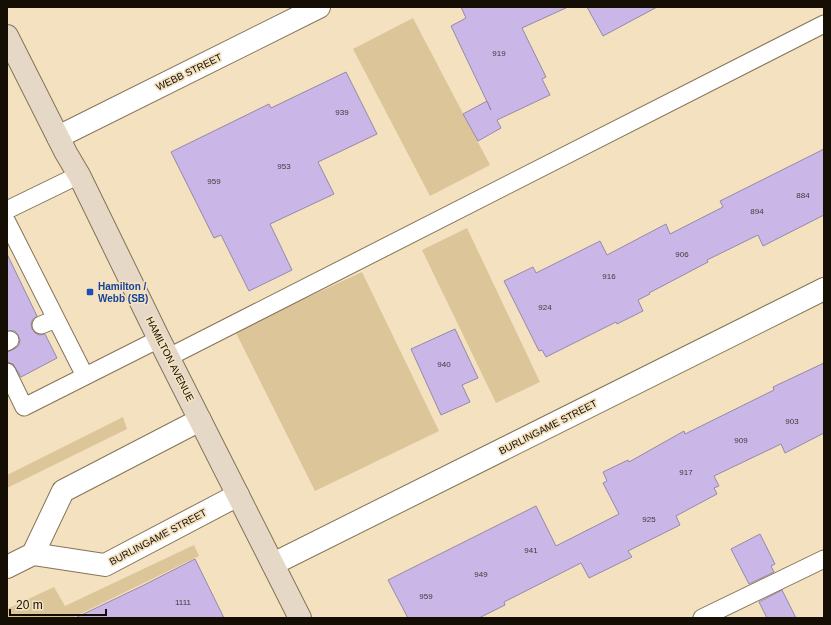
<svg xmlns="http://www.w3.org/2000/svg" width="831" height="625" font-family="Arial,sans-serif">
	<rect width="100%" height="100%" fill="#f3e1c0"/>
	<path fill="#dcc599" d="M 413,18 L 490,165 L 430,196 L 353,49 Z
		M 467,228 L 540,382 L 496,403 L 422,250 Z
		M 362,272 L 439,431 L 315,491 L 235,331 Z
		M 123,417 L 127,429 L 7,488 L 7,475 Z
		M 194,545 L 199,556 L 72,618 L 7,618 L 7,609 L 54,587 L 65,606 Z"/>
	<path fill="#cab7e7" stroke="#9589a8" d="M 461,7 L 568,7 L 522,28 L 546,77 L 542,79 L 550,95 L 497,120 L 501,128 L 478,141 L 463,114 L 487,101 L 491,110 L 451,26 L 466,18 Z
		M 587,7 L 657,7 L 603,36 Z
		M 346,72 L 377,134 L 318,162 L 334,194 L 270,224 L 292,270 L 249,291 L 221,235 L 214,238 L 171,152 L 269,104 L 271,108 Z
		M 824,149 L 824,215 L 763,246 L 758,235 L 707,260 L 708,262 L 649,293 L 650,294 L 638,300 L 643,311 L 617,324 L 616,322 L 546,357 L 542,350 L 539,351 L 504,281 L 533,267 L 536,273 L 600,241 L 607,255 L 666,224 L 670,234 L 723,207 L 720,201 Z
		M 7,254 L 37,316 L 33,319 L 31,323 L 32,329 L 35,333 L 39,335 L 45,334 L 57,358 L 21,377 L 13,364 L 7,362 L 7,352 L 16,348 L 19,345 L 20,340 L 18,335 L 15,331 L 7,331 Z
		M 455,329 L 478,378 L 462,385 L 470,402 L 441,415 L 411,349 Z
		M 824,363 L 824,433 L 785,453 L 781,444 L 714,476 L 719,486 L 714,488 L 717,494 L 676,516 L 680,525 L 628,551 L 632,557 L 589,578 L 581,563 L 504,602 L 505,605 L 479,618 L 408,618 L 388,580 L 536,506 L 556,546 L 619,514 L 603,483 L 607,481 L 603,472 L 628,460 L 629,462 L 684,431 L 685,434 L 774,390 L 773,387 Z
		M 760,534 L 775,564 L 771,566 L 774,572 L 749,584 L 731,549 Z
		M 195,559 L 224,618 L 75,618 L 142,586 Z
		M 782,590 L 796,618 L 767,618 L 759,602 Z"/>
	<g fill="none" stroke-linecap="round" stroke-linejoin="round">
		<g stroke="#847456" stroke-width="19">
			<path id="service" d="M 7,210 L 79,175
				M 7,222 L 85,376
				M 41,325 L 56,319
				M 7,342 L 10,340
				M 169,357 L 824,24
				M 7,372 L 24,407 L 159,339
				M 702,618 L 824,559"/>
		</g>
		<g stroke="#847456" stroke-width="24">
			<path id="minor" d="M 58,137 L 319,7
				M 33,554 L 63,491 L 200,420
				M 273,564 L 824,289
				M 7,567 L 33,554 L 105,565 L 238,495"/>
		</g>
		<g stroke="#847456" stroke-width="24">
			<path id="secondary" d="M 7,36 L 66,153 L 79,175 L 159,339 L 300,618"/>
		</g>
		<use href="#service" stroke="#fff" stroke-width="17"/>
		<use href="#minor" stroke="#fff" stroke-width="22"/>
		<use href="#secondary" stroke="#e6d8c7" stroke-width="22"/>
	</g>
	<rect fill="#1a4fb4" stroke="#f3e1c0" stroke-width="1.5" x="86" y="288" width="8" height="8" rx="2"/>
	<g text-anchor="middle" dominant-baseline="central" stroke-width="3.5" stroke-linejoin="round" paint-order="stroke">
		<g font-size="8" fill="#42383d">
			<text x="499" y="53">919</text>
			<text x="342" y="112">939</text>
			<text x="284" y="166">953</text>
			<text x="214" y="181">959</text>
			<text x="803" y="195">884</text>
			<text x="757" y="211">894</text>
			<text x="682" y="254">906</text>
			<text x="609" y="276">916</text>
			<text x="545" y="307">924</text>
			<text x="444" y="364">940</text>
			<text x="792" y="421">903</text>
			<text x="741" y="440">909</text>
			<text x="686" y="472">917</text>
			<text x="649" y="519">925</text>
			<text x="531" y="550">941</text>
			<text x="481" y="574">949</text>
			<text x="426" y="596">959</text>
			<text x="183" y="602">1111</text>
		</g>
		<g font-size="10" fill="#140e04" stroke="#f3e1c0">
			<text transform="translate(189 72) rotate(-26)">WEBB STREET</text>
			<text transform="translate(170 359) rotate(63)">HAMILTON AVENUE</text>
			<text transform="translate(548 427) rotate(-27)">BURLINGAME STREET</text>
			<text transform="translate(158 537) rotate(-28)">BURLINGAME STREET</text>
		</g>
		<g font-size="10" font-weight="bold" fill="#164399" stroke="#f3e1c0" text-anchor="start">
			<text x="98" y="286">Hamilton /<tspan x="98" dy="12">Webb (SB)</tspan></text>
		</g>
	</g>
	<rect width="831" height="625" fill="none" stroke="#140e04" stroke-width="16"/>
	<path d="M10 609v6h96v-6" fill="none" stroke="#140e04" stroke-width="2"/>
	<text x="16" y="609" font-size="12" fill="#140e04" stroke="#f3e1c0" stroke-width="3" paint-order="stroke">20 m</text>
</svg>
